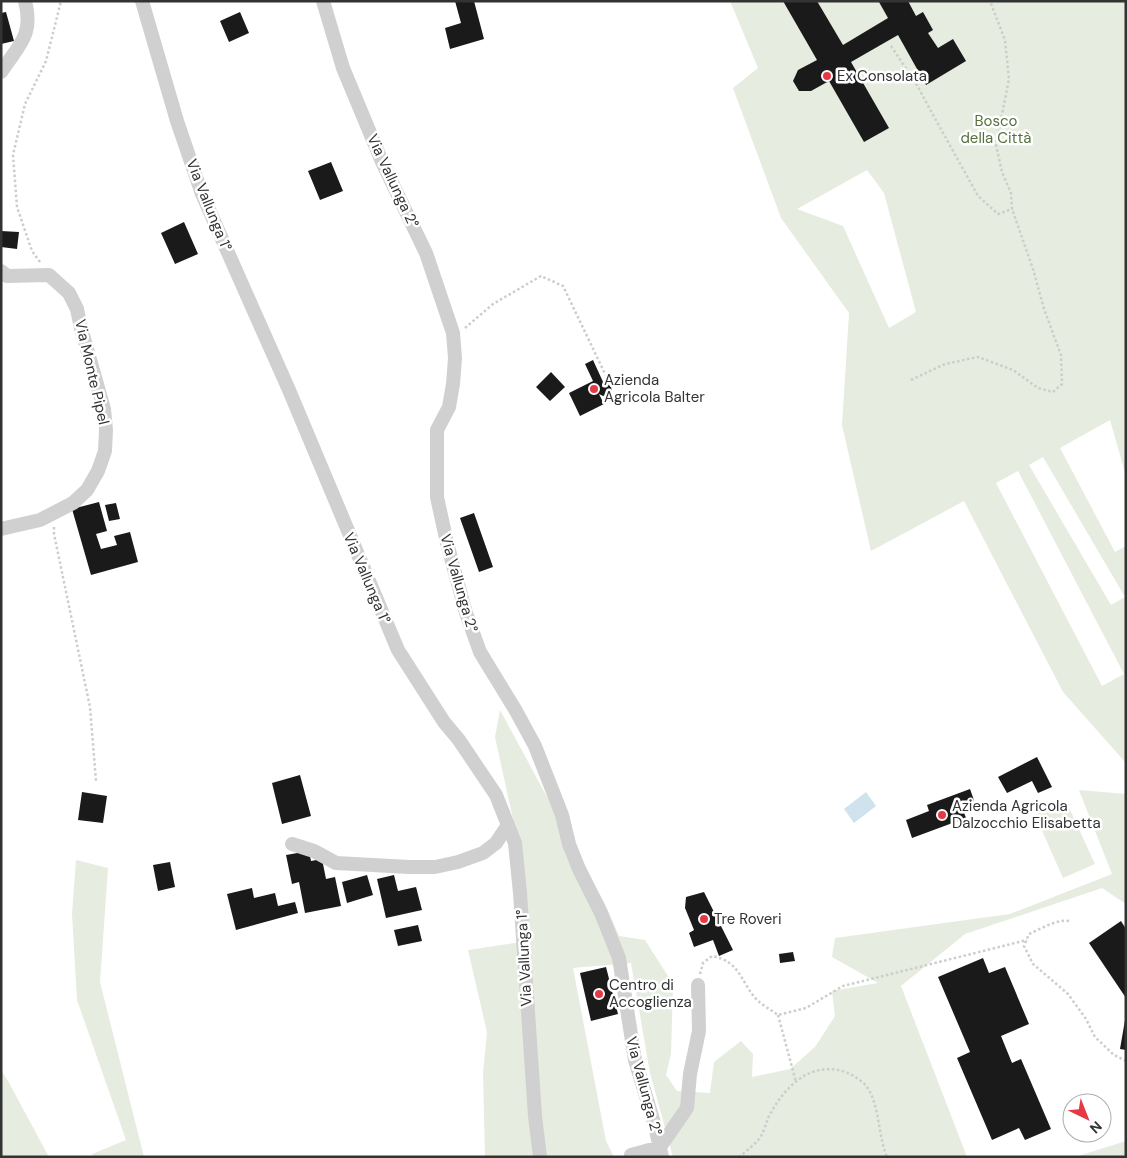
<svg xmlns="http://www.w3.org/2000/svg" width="1127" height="1158" font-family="'DM Sans',sans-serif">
	<rect width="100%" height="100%" fill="#fff"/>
	<path fill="#e6ecdf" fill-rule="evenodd" d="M 730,1 L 1126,1 L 1126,476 L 1110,420 L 1060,448 L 1115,552 L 1126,546 L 1126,763 L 1063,692 L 964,501 L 871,551 L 842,425 L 849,313 L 781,218 L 733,88 L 758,68 ZM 867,170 L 884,193 L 916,312 L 889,328 L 843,226 L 797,209 ZM 1043,457 L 1125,597 L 1111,605 L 1029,465 ZM 1018,471 L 1124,674 L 1102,686 L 996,483 Z
		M 500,710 L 605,904 L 619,936 L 645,940 L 673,984 L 671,1054 L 666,1075 L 677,1091 L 710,1093 L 714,1062 L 741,1041 L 753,1054 L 752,1077 L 790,1069 L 815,1047 L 835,1016 L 832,991 L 878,983 L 832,957 L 835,938 L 1010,914 L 1112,874 L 1079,790 L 1126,794 L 1126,904 L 1102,888 L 965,934 L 901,986 L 967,1157 L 673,1157 L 650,1073 L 631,963 L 573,968 L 606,1141 L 614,1157 L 485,1157 L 483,1073 L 487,1032 L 468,950 L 528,941 L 518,842 L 495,737 Z
		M 1066,801 L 1095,864 L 1063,878 L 1035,815 Z
		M 76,860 L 108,868 L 100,982 L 144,1157 L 94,1157 L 92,1154 L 126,1140 L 77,1000 L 72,914 Z
		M 1,1070 L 8,1081 L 49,1157 L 1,1157 Z
		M 1126,1141 L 1126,1157 L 1075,1157 Z"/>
	<path fill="#cfe2ee" d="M 866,792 L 876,806 L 854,823 L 844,809 Z"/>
	<path fill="#1a1a1a" d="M 455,1 L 474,1 L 484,39 L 450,49 L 445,28 L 461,23 Z
		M 783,1 L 817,1 L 843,45 L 888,18 L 879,2 L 908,1 L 916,16 L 923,12 L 933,30 L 928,33 L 938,48 L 953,39 L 966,61 L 926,85 L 898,35 L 851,62 L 889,128 L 864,142 L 829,81 L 811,91 L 799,91 L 793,81 L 798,70 L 817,60 Z
		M 6,12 L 14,41 L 1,44 L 1,13 Z
		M 240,12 L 249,33 L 229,42 L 220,21 Z
		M 331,162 L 343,191 L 320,200 L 308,171 Z
		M 184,222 L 198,254 L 175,264 L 161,233 Z
		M 1,231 L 19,232 L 17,249 L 1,247 Z
		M 593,360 L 604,384 L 608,384 L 611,387 L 612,391 L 610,394 L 603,396 L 599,394 L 604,404 L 580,416 L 569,393 L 593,381 L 585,364 Z
		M 551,372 L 565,387 L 550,401 L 536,387 Z
		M 99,502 L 107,531 L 96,534 L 101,549 L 117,545 L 114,536 L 130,532 L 138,562 L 91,575 L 72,509 Z
		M 116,503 L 120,519 L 109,521 L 105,505 Z
		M 474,513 L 493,567 L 479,572 L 460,518 Z
		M 1037,757 L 1052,787 L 1038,793 L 1032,781 L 1007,793 L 998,777 Z
		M 300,775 L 311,816 L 282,824 L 272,783 Z
		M 970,789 L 976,806 L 963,810 L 966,818 L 912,838 L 906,820 L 929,811 L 927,805 Z
		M 82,792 L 107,796 L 103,823 L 78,820 Z
		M 309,851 L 311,861 L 322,859 L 326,879 L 335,877 L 341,906 L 305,913 L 299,882 L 292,884 L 286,855 Z
		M 170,862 L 175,887 L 158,891 L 153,865 Z
		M 367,875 L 373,895 L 347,903 L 342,882 Z
		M 394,875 L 398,891 L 416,887 L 422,910 L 386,918 L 377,879 Z
		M 252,888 L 254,898 L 275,893 L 278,906 L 295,902 L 298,913 L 236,930 L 227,894 Z
		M 704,892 L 733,950 L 719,956 L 713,940 L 694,947 L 689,933 L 694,930 L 685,908 L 686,897 Z
		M 1121,921 L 1126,929 L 1126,998 L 1089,943 Z
		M 418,925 L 422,941 L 398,946 L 394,930 Z
		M 793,952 L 795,961 L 780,963 L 779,954 Z
		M 983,958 L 989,973 L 1005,967 L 1029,1024 L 1001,1036 L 1012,1063 L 1021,1059 L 1051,1129 L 1025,1140 L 1019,1128 L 992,1140 L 957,1058 L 970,1052 L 938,977 Z
		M 606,967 L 618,1014 L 591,1021 L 580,973 Z
		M 1125,1020 L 1126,1020 L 1126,1050 L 1120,1049 Z"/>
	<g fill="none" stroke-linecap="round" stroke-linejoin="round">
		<path stroke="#cdcdcd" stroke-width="2.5" stroke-dasharray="2.5 2.5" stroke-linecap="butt" d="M 891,46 L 917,85 L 932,113 L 978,196 L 998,214 L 1012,209 L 1011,193 L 1002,172 L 996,145 L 1009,79 L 1005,40 L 990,1
			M 40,262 L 32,251 L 17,207 L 13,155 L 25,104 L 46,61 L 61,1
			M 465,328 L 493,304 L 541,276 L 563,286 L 608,380
			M 911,380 L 945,364 L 978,357 L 1013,370 L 1038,388 L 1053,392 L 1062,384 L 1061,355 L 1044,309 L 1033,269 L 1012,209
			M 54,527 L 54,534 L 90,707 L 96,781
			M 1069,921 C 1056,919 1041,929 1029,934 L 1024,946 L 1033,964 L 1068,994 L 1086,1019 L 1095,1037 L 1114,1055 L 1126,1061
			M 700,974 L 703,963 L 712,956 C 741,961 741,984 758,1001 C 764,1006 771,1010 778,1015 L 806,1008 L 843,986 L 1027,940
			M 778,1015 L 796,1082
			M 739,1157 C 746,1151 756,1144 761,1136 C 764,1131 766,1124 768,1118 C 782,1091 805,1064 838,1070 C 848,1072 861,1079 867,1087 C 880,1106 878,1136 887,1157"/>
		<path stroke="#d0d0d0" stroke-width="14" d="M 142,1 L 177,121 L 202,194 L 289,390 L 398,650 L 444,722 L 459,740 L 496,795 L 515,843 L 520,893 L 535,1116 L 540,1157
			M 323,1 L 343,68 L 383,164 L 426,253 L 453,333 L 455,358 L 453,384 L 449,407 L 437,430 L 437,497 L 447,543 L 466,613 L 480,652 L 516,711 L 535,746 L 562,815 L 569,844 L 579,869 L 601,913 L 619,958 L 635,1060 L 655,1126 L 662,1157
			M 1,72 C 19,45 34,35 25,1
			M 1,271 L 7,276 L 49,275 L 69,293 L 77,309 L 81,328 L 104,409 L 106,430 L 105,451 L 98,471 L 87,490 L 73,503 L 40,520 L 1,529
			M 292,844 L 314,851 L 336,863 L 409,867 L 435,867 L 458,862 L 483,853 L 496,843 L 508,825
			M 631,1155 L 660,1147 L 687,1108 L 690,1074 L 699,1031 L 698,985"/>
	</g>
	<g fill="#e63946" stroke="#fff" stroke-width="2">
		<circle cx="827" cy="76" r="5"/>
		<circle cx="594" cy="389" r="5"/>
		<circle cx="942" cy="815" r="5"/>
		<circle cx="704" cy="919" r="5"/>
		<circle cx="599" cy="994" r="5"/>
	</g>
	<g text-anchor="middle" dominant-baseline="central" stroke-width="5" stroke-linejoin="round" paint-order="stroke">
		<g font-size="15" fill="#333" stroke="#fff" text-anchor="start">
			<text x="837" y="76">Ex Consolata</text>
			<text x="604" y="380">Azienda<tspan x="604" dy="17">Agricola Balter</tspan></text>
			<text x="952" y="806">Azienda Agricola<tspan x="952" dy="17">Dalzocchio Elisabetta</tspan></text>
			<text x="714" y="919">Tre Roveri</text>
			<text x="609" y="985">Centro di<tspan x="609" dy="17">Accoglienza</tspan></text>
		</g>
		<g font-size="15" fill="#56703f" stroke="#fff">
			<text x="996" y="121">Bosco<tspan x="996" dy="17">della Città</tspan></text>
		</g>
		<g font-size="15" fill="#333" stroke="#fff">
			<text transform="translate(393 181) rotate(65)">Via Vallunga 2°</text>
			<text transform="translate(209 205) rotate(68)">Via Vallunga 1°</text>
			<text transform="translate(92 372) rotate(77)">Via Monte Pipel</text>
			<text transform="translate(367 578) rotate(67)">Via Vallunga 1°</text>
			<text transform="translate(459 583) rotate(74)">Via Vallunga 2°</text>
			<text transform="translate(524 958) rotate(-93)">Via Vallunga 1°</text>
			<text transform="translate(644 1086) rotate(75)">Via Vallunga 2°</text>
		</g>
	</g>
	<rect width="1127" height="1158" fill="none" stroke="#333333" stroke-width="5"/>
	<g transform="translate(1087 1118) rotate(137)"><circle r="24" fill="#ffffff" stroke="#adadad"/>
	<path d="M0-4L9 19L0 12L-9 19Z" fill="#e63946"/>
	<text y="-8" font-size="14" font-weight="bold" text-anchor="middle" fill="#333333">N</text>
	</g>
</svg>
